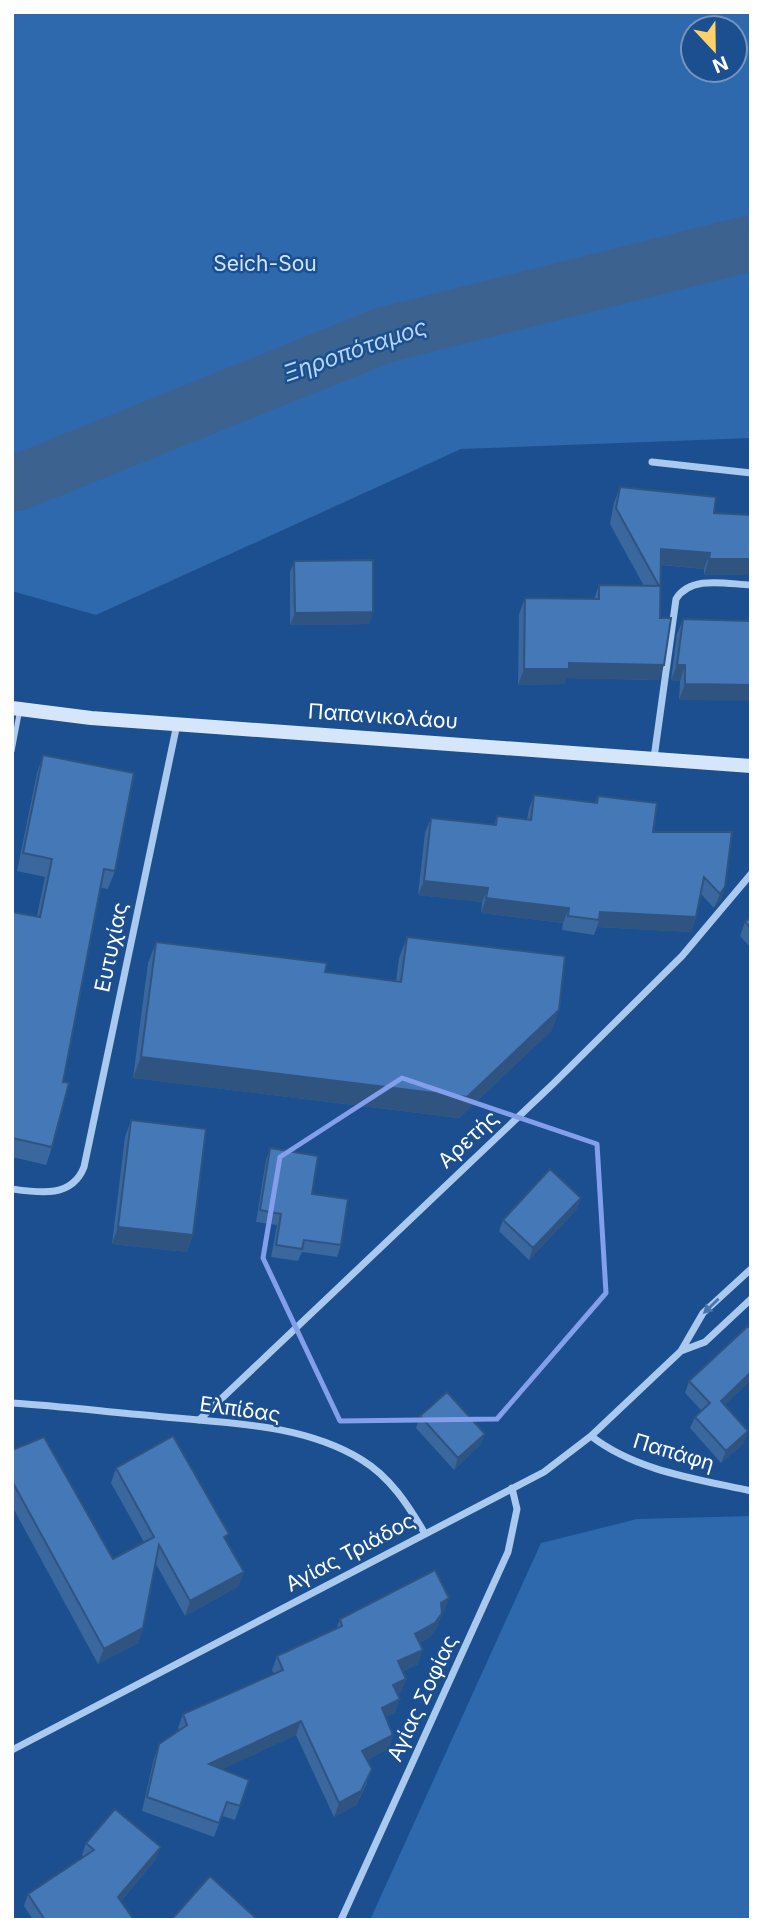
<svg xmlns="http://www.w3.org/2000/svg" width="763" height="1932" font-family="Inter,sans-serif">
	<rect width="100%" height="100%" fill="#1b4f8f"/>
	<path fill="#2e69ad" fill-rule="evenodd" d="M 12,12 L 751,12 L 751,438 L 461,449 L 96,615 L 12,591 ZM 693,28 L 735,28 L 735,70 L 693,70 Z
		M 751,1516 L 751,1920 L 370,1920 L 541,1543 L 637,1519 Z"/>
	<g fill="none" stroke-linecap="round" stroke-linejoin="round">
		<path stroke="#3c6290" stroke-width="56" d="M 12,482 L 17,483 L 384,335 L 751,243"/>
		<path stroke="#a9c9ee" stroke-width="5" d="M 12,751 L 20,709"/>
		<path stroke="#a9c9ee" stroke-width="7" d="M 652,462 L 751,473
			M 654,758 L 676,599 C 691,575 726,584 751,585
			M 12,1189 C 40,1193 72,1198 84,1167 L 177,724
			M 681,1351 L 705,1342 L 751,1299
			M 12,1403 C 60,1406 108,1412 155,1416 C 223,1423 303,1423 362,1460 C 390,1477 408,1505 424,1532
			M 199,1420 L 554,1083 L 682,956 L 751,874
			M 591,1436 C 636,1471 697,1479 751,1491
			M 12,1750 L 544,1472 L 591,1436 L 681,1351 L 703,1313 L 751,1269
			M 341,1920 L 508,1552 L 517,1509 L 512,1488"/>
		<path stroke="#d6e6fa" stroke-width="14" d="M 12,708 L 91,718 L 751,766"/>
	</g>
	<path fill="#3a679d" d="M 620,487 L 714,513 L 751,515 L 704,575 L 704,569 L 661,565 L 659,680 L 566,678 L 564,684 L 518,685 L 519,614 L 525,598 L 594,599 L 599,585 L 644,586 L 610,524 L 614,503 Z
		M 294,561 L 373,612 L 369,624 L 290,625 L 290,573 Z
		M 683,619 L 751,621 L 679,700 L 680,681 L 671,680 L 677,634 Z
		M 43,755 L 115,871 L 108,889 L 101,888 L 63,1082 L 52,1147 L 46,1165 L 12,1157 L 12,912 L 37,916 L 45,877 L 17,871 L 37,773 Z
		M 534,795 L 595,803 L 598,796 L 653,832 L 725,887 L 720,901 L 714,908 L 701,894 L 696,917 L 691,932 L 597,927 L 594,935 L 562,930 L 563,923 L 481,913 L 482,902 L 418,895 L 425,833 L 431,818 L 494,825 L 497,816 L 527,820 L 529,809 Z
		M 751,917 L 751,948 L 740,936 L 745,922 Z
		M 407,937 L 559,1010 L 551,1031 L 459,1118 L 133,1078 L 148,963 L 156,942 L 325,972 L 396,981 L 399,958 Z
		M 131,1120 L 193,1235 L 187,1252 L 112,1244 L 125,1137 Z
		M 270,1148 L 312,1194 L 341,1245 L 337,1257 L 302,1252 L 298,1261 L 271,1257 L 277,1225 L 256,1222 L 266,1160 Z
		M 581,1198 L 576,1210 L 529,1260 L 499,1231 L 503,1220 Z
		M 751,1329 L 751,1380 L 724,1405 L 744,1443 L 721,1463 L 690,1428 L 695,1417 L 701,1410 L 685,1393 L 689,1381 Z
		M 420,1416 L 485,1434 L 480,1445 L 454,1470 L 416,1428 Z
		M 12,1450 L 113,1559 L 144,1542 L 111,1483 L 116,1468 L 227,1541 L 239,1586 L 185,1616 L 156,1564 L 143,1628 L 138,1643 L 98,1664 L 12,1506 Z
		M 444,1612 L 442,1613 L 437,1627 L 430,1637 L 419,1643 L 418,1664 L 403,1671 L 406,1679 L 401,1692 L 398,1694 L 395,1713 L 385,1717 L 393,1735 L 388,1749 L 367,1760 L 367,1783 L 356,1805 L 334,1817 L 296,1735 L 222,1769 L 249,1780 L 235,1820 L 222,1816 L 214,1837 L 142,1811 L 154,1758 L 159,1744 L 179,1730 L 178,1728 L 183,1714 L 274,1674 L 272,1670 L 277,1656 L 336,1629 L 340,1619 Z
		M 86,1843 L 156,1859 L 121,1901 L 134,1920 L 33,1920 L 24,1906 L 28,1894 L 84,1857 L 82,1855 Z"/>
	<path fill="#305480" d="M 661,549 L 710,553 L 704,569 L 656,564 Z
		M 709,559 L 751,559 L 751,575 L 704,575 Z
		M 373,612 L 369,624 L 290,625 L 295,613 Z
		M 569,663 L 664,665 L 659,680 L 566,678 L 564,684 L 518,685 L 524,669 Z
		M 677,665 L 685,665 L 680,681 L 671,680 Z
		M 685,684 L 751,685 L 751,701 L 679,700 Z
		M 424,881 L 488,888 L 482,902 L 418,895 Z
		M 725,887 L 720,901 L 714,908 L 720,894 Z
		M 486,898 L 569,908 L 563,923 L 481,913 Z
		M 600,912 L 696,917 L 691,932 L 597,927 L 599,920 Z
		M 559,1010 L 551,1031 L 459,1118 L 133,1078 L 141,1057 Z
		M 581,1198 L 576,1210 L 529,1260 L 533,1248 Z
		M 118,1227 L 193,1235 L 187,1252 L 112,1244 Z
		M 751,1372 L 751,1380 L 716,1412 L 721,1401 Z
		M 748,1431 L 744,1443 L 721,1463 L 726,1451 Z
		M 485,1434 L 480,1445 L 454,1470 L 458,1458 Z
		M 244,1572 L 239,1586 L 185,1616 L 190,1601 Z
		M 449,1598 L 444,1612 L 436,1617 L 441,1603 Z
		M 442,1613 L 437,1627 L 430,1637 L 410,1648 L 415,1634 Z
		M 143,1628 L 138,1643 L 98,1664 L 104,1649 Z
		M 423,1650 L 418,1664 L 393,1675 L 398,1661 Z
		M 406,1679 L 401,1692 L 388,1699 L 393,1685 Z
		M 400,1699 L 395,1713 L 377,1721 L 382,1708 Z
		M 301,1721 L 296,1735 L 204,1778 L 209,1764 Z
		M 393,1735 L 388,1749 L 357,1765 L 362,1751 Z
		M 372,1769 L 356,1805 L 334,1817 L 339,1803 Z
		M 161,1847 L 156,1859 L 114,1909 L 118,1897 Z"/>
	<path fill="#4478b7" stroke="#305480" stroke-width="2" d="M 620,487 L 716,497 L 714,513 L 751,515 L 751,559 L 709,559 L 710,553 L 661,549 L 660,618 L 671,618 L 664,665 L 569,663 L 569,669 L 524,669 L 525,598 L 599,599 L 599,585 L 659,586 L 616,508 Z
		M 373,560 L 373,612 L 295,613 L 294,561 Z
		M 683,619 L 751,621 L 751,685 L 685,684 L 685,665 L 677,665 Z
		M 43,755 L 134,773 L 115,871 L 104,869 L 63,1082 L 69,1083 L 52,1147 L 12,1138 L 12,912 L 40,917 L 52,859 L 23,853 Z
		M 534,795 L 597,803 L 598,796 L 657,803 L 653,832 L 732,832 L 725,887 L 720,894 L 704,877 L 696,917 L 600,912 L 599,920 L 568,916 L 569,908 L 486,898 L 488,888 L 424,881 L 431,818 L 496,825 L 497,816 L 531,820 Z
		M 751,917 L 751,928 L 745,922 Z
		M 407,937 L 565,956 L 559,1010 L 467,1097 L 141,1057 L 156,942 L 327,963 L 325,972 L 401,982 Z
		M 131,1120 L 206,1129 L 193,1235 L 118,1227 Z
		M 270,1148 L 318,1156 L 312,1194 L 348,1199 L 341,1245 L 304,1240 L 302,1249 L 276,1245 L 281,1214 L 260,1210 Z
		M 550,1169 L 581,1198 L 533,1248 L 503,1220 Z
		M 748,1326 L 751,1329 L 751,1372 L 721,1401 L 748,1431 L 726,1451 L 695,1417 L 710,1403 L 689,1381 Z
		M 447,1392 L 485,1434 L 458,1458 L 420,1416 Z
		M 173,1436 L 229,1534 L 224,1537 L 244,1572 L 190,1601 L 159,1545 L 143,1628 L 104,1649 L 12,1481 L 12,1450 L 44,1437 L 113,1559 L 154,1537 L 116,1468 Z
		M 435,1570 L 449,1598 L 441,1603 L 442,1613 L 435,1623 L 415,1634 L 423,1650 L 398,1661 L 406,1679 L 393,1685 L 400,1699 L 382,1708 L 393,1735 L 362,1751 L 372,1769 L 361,1791 L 339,1803 L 301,1721 L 209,1764 L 249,1780 L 240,1806 L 227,1802 L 219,1823 L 147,1797 L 159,1744 L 187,1725 L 183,1714 L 283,1670 L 277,1656 L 342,1626 L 340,1619 Z
		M 115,1809 L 161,1847 L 118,1897 L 134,1920 L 45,1920 L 28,1894 L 94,1850 L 86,1843 Z
		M 210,1876 L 258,1920 L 175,1920 L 173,1918 Z"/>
	<defs><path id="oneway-solid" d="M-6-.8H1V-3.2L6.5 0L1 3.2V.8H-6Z" transform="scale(1.75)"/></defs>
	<use fill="#4674ac" href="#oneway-solid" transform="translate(711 1306) rotate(136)"/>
	<path fill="none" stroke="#839eea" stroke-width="5" stroke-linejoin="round" d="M 402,1078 L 597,1144 L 606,1293 L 497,1419 L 340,1421 L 263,1258 L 280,1157 Z"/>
	<g text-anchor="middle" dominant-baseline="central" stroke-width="5" stroke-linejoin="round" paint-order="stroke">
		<g font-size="21" fill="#cfe3fa" stroke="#1b4f8f">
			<text x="265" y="263">Seich-Sou</text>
		</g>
		<g font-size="21" fill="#fff" stroke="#1b4f8f">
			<text transform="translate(383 716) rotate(4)">Παπανικολάου</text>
			<text transform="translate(111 947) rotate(-78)">Ευτυχίας</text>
			<text transform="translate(468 1139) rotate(-43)">Αρετής</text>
			<text transform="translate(240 1409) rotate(8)">Ελπίδας</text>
			<text transform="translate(674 1452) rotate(17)">Παπάφη</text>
			<text transform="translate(350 1552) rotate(-28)">Αγίας Τριάδος</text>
			<text transform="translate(422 1698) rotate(-65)">Αγίας Σοφίας</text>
		</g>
		<g font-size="23" font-style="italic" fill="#b5d3f5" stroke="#1b4f8f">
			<text transform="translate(355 350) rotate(-19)">Ξηροπόταμος</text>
		</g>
	</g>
	<rect width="763" height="1932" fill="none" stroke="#ffffff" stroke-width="28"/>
	<g transform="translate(714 49) rotate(158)"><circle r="33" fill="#1b4f8f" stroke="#7695bc" stroke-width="2"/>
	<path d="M0-5L12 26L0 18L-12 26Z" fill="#ffd166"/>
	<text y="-10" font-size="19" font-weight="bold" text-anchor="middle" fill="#ffffff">N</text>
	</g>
</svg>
